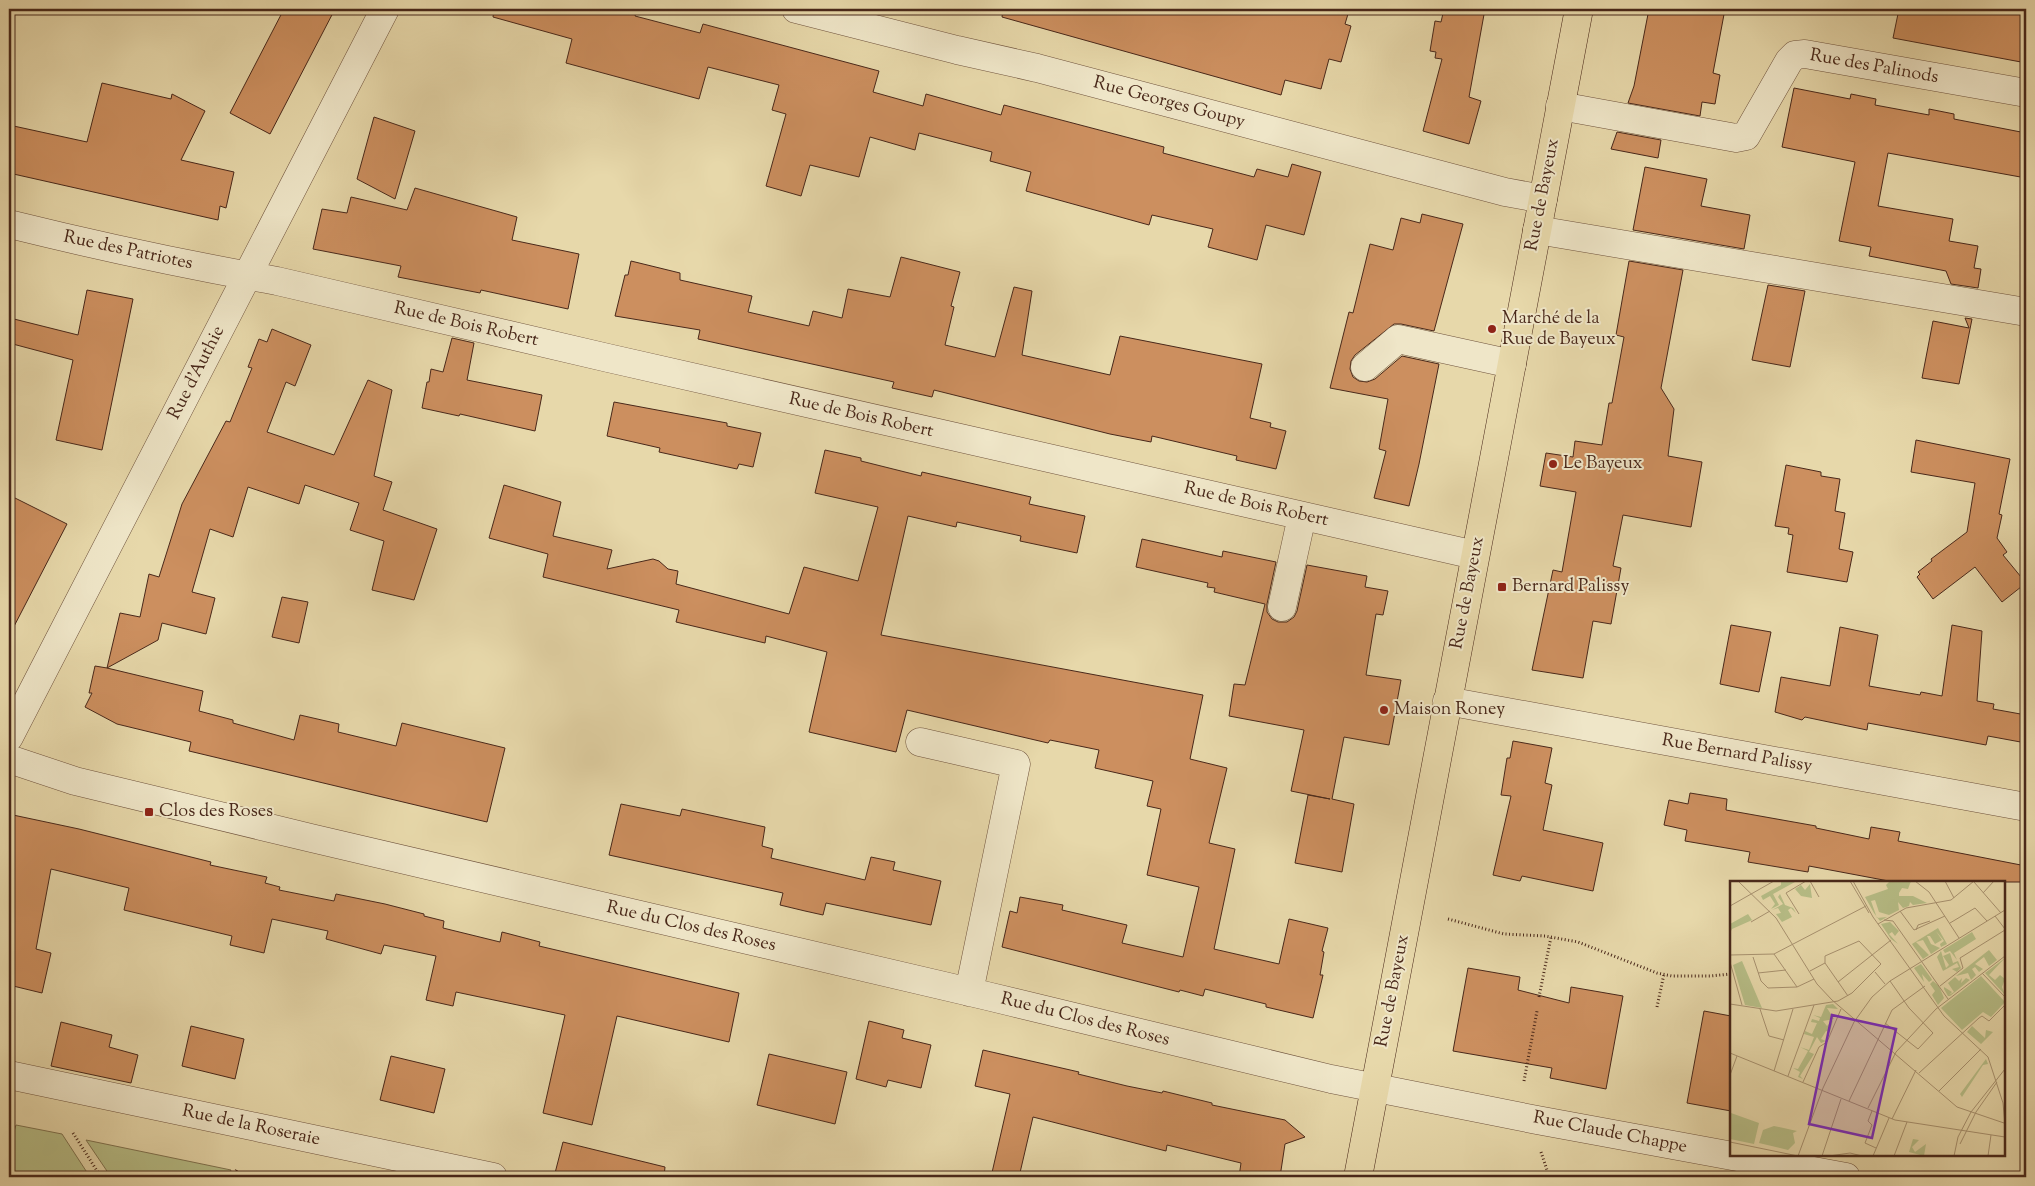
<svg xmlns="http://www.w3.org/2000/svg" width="2035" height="1186" font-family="'Sorts Mill Goudy',serif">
	<rect width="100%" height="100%" fill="#e7d8aa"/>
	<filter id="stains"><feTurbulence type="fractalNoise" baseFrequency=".004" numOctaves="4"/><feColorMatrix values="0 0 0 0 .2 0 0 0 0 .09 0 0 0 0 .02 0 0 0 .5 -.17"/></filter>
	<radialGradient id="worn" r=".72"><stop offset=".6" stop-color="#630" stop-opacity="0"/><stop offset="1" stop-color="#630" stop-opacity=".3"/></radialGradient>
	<path fill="#b7be87" stroke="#807350" d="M 16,1125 L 62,1134 L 90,1177 L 9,1177 L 9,1148 Z
		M 86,1140 L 231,1170 L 228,1177 L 111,1177 Z"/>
	<path fill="#cc8f5f" stroke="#49281a" d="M 284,9 L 335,9 L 270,134 L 230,113 Z
		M 494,9 L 637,9 L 635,16 L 700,33 L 703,24 L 879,71 L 873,92 L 923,106 L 926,94 L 1001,115 L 1004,105 L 1164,147 L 1163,153 L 1254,177 L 1257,169 L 1288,177 L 1292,164 L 1321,172 L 1304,235 L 1266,225 L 1257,260 L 1208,247 L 1213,229 L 1152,215 L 1149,225 L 1026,191 L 1031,172 L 990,161 L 992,152 L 919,133 L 915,150 L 870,137 L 859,177 L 810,165 L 801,196 L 766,186 L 786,114 L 772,110 L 779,85 L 708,67 L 699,99 L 566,63 L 572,39 L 493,17 Z
		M 1003,9 L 1344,9 L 1343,12 L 1348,14 L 1345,24 L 1351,26 L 1341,62 L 1329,59 L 1321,89 L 1285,80 L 1281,95 L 1002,17 Z
		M 1444,9 L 1485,9 L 1469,97 L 1481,101 L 1469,144 L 1423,131 L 1442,59 L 1435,58 L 1436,52 L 1430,51 L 1435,21 L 1441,22 Z
		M 1649,9 L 1725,9 L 1713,73 L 1720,75 L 1715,104 L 1702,102 L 1700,116 L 1628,103 L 1634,86 Z
		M 1899,9 L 1999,9 L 2026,14 L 2026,50 L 2023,50 L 2021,62 L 1893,38 Z
		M 102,83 L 171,99 L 172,94 L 205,111 L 181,160 L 234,172 L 226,208 L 220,206 L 218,220 L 9,173 L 9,125 L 87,142 Z
		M 1794,88 L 1850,99 L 1851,94 L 1876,99 L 1875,105 L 1929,115 L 1929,109 L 1954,114 L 1954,119 L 2026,133 L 2026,178 L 1888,153 L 1878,206 L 1953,219 L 1949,241 L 1978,246 L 1974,268 L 1981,269 L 1978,288 L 1951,284 L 1946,271 L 1869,256 L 1871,247 L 1839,241 L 1855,162 L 1782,147 Z
		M 374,117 L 415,131 L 395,199 L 357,179 Z
		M 1617,132 L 1661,140 L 1658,158 L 1611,149 Z
		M 1645,167 L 1707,179 L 1701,206 L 1750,215 L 1744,249 L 1633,230 Z
		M 415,188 L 517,217 L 512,240 L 579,254 L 568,309 L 481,290 L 480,293 L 398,277 L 401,266 L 313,249 L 322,209 L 347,213 L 351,197 L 407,210 Z
		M 1422,214 L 1463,224 L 1434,331 L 1401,324 L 1394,324 L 1355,355 L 1351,361 L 1350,369 L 1353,377 L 1359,381 L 1367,382 L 1375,379 L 1402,356 L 1439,364 L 1419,464 L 1409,506 L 1374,498 L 1386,451 L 1379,449 L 1388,399 L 1330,388 L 1349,312 L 1353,313 L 1370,244 L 1393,250 L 1401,218 L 1420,223 Z
		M 901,257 L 960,272 L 951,306 L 954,307 L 945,345 L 995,357 L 1014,287 L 1032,291 L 1022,355 L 1110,375 L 1120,336 L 1262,364 L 1250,418 L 1271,423 L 1270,427 L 1286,431 L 1276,469 L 1236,460 L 1237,456 L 1152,436 L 1151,442 L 1110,434 L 934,390 L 932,397 L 892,388 L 894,382 L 698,339 L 700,330 L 615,316 L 625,275 L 628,275 L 631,261 L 680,273 L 680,280 L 752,296 L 748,312 L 809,326 L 813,311 L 842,318 L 848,289 L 890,297 Z
		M 1629,261 L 1683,270 L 1661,388 L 1674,409 L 1668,456 L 1702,462 L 1691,527 L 1623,515 L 1613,566 L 1621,568 L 1611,624 L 1593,621 L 1583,678 L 1532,670 L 1553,570 L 1562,572 L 1576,492 L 1540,486 L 1546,453 L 1573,457 L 1575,441 L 1602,445 L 1609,403 L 1612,403 L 1624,337 L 1616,335 Z
		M 1768,285 L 1805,291 L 1790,367 L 1752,360 Z
		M 87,290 L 133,299 L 102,450 L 56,440 L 73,360 L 9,343 L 14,319 L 78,335 Z
		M 1965,318 L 1972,319 L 1959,384 L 1922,378 L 1933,321 L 1969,328 Z
		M 272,329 L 311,345 L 295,386 L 286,382 L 267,432 L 334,455 L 368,380 L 392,390 L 374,476 L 392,482 L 383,510 L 437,529 L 414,600 L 372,590 L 384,541 L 350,530 L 359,503 L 305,485 L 299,504 L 248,487 L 233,537 L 210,529 L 192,592 L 215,598 L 206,634 L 162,623 L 158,640 L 107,668 L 203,691 L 199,711 L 233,720 L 233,723 L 294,740 L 300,715 L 339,724 L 338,732 L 396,746 L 402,723 L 505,748 L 487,822 L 189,751 L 191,742 L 117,724 L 85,707 L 92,693 L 89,693 L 95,666 L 107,668 L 120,613 L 140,617 L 149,574 L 159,577 L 182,504 L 226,421 L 230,422 L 252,368 L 248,367 L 259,339 L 267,342 Z
		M 452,338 L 474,343 L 467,380 L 542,395 L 535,431 L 460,414 L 459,416 L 422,408 L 427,382 L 429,382 L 431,369 L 443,372 Z
		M 614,402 L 727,423 L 727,426 L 761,433 L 753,467 L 739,464 L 737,469 L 659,452 L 660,448 L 607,436 Z
		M 1916,440 L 2010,459 L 1999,514 L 2002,515 L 1997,538 L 2007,552 L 2003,555 L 2026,583 L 2002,602 L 1975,567 L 1933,599 L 1917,577 L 1920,574 L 1918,572 L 1932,561 L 1931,559 L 1967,532 L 1975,483 L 1911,472 Z
		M 825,450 L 861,458 L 861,461 L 921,476 L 922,472 L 1031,497 L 1029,504 L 1085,516 L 1077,553 L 1020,541 L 1021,536 L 957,522 L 956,527 L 908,516 L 881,635 L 1203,695 L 1190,759 L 1227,768 L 1209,843 L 1235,849 L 1214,949 L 1279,964 L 1289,919 L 1328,928 L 1322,951 L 1324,952 L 1320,975 L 1323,975 L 1313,1018 L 1266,1007 L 1266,1004 L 1205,989 L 1203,996 L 1180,990 L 1179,992 L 1002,947 L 1010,911 L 1017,913 L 1020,897 L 1063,905 L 1062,910 L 1127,925 L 1122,943 L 1183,957 L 1199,887 L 1147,875 L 1161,809 L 1147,806 L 1153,781 L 1095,768 L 1099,750 L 1050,740 L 1048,743 L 907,710 L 896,752 L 809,732 L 827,652 L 766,636 L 765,643 L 676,622 L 679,610 L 543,577 L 548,554 L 489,538 L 504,485 L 561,502 L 553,536 L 612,550 L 607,569 L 653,559 L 659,561 L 668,569 L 678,571 L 676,584 L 789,614 L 804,567 L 858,581 L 878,507 L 815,493 Z
		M 1786,465 L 1821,472 L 1821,476 L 1840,479 L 1835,511 L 1845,513 L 1839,549 L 1853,552 L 1847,582 L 1787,572 L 1793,535 L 1788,534 L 1789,528 L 1775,526 Z
		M 9,495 L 67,524 L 9,636 Z
		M 1142,539 L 1222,557 L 1223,551 L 1276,562 L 1267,604 L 1267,612 L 1272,619 L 1278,622 L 1287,622 L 1294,617 L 1297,611 L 1307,565 L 1367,576 L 1365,587 L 1388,591 L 1383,615 L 1376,614 L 1366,675 L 1401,680 L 1389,745 L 1344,737 L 1332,799 L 1354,804 L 1342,872 L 1295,863 L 1308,795 L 1330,799 L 1291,791 L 1304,730 L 1229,716 L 1234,684 L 1245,685 L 1265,604 L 1214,592 L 1215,588 L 1207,587 L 1208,583 L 1136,567 Z
		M 282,597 L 308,602 L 299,643 L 272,637 Z
		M 1731,625 L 1771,632 L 1759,692 L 1720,684 Z
		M 1952,625 L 1982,631 L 1977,701 L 1994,704 L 1993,709 L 2026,715 L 2026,743 L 1988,736 L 1986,745 L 1868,723 L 1867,730 L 1805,717 L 1802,720 L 1775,712 L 1781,677 L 1830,686 L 1840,627 L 1878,635 L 1869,686 L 1920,695 L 1921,692 L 1942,696 Z
		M 1513,741 L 1552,748 L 1545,783 L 1552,785 L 1543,830 L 1603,843 L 1593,891 L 1522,876 L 1520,881 L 1493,875 L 1511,796 L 1501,795 L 1507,758 L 1510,758 Z
		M 1690,793 L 1727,799 L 1726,810 L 1816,826 L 1816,828 L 1869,839 L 1871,827 L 1900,832 L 1898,841 L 2026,866 L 2026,882 L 1894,882 L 1809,866 L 1808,872 L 1748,862 L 1750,852 L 1685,841 L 1687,830 L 1664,825 L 1669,800 L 1688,804 Z
		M 621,804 L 680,816 L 682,809 L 765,827 L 762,846 L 773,849 L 771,858 L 865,880 L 871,857 L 895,862 L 893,870 L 941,881 L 931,925 L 826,903 L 823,915 L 805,911 L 780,905 L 783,893 L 609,855 Z
		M 13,815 L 79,829 L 211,862 L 210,865 L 267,877 L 265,883 L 280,887 L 279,890 L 334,901 L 336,894 L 385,904 L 424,914 L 424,916 L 444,921 L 443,928 L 500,942 L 502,932 L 540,942 L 539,946 L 739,993 L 729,1042 L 617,1016 L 592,1125 L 543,1113 L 565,1015 L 456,992 L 453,1006 L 426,1000 L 436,956 L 384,945 L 381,954 L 326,939 L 328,931 L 272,919 L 264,953 L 230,945 L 232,936 L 124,910 L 129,888 L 51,869 L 36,949 L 51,953 L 42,993 L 9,985 L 9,838 Z
		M 1468,968 L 1520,977 L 1518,990 L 1569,1003 L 1571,987 L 1623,996 L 1606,1089 L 1550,1078 L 1552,1068 L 1453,1051 Z
		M 1704,1011 L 1731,1016 L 1731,1111 L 1687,1103 Z
		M 869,1021 L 904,1030 L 902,1038 L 931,1045 L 921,1088 L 888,1080 L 886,1087 L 856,1079 Z
		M 61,1022 L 112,1035 L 109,1047 L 138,1055 L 131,1083 L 51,1066 Z
		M 191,1026 L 244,1039 L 235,1079 L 182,1066 Z
		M 983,1050 L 1079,1072 L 1078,1074 L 1127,1086 L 1162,1093 L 1163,1091 L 1212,1103 L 1212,1105 L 1285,1120 L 1305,1137 L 1285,1144 L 1280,1177 L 1239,1177 L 1241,1163 L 1167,1145 L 1166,1151 L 1033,1117 L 1019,1177 L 991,1177 L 1010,1094 L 975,1086 Z
		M 769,1054 L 847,1072 L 835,1124 L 757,1105 Z
		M 391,1056 L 445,1069 L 434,1113 L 380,1100 Z
		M 563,1142 L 665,1167 L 664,1177 L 554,1177 Z"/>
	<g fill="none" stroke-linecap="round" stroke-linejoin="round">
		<g stroke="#70543e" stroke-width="29">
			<path id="minor" d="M 796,9 L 957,50 L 1037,68 L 1505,192 L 1543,199
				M 1560,106 L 1736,138 L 1746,136 L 1789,61 L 1795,55 L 1805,54 L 2026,93
				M 9,224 C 98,246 187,265 277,281 L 608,358 L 1475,555
				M 1537,230 L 2026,312
				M 1365,367 L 1398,339 L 1512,364
				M 1282,607 L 1302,516
				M 1447,701 L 2026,807
				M 9,737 L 385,9
				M 920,742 L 1016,764 L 969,992
				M 9,759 L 75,781 L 311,838 L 987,996 L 1331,1079 L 1537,1120 L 1846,1177
				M 9,1075 L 493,1177"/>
		</g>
		<g stroke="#49281a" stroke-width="29">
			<path id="major" d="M 1358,1177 L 1579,9"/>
		</g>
		<path stroke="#49281a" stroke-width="3" stroke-dasharray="1 2.5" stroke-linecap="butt" d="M 1448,919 L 1504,934 L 1545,936 L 1578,942 L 1657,973 L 1672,976 L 1710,976 L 1731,974
			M 1539,997 L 1551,937
			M 1657,1007 L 1664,974
			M 1524,1081 L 1537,1011
			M 9,1121 L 9,1119
			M 73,1133 L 101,1177
			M 1541,1152 L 1547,1170
			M 263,1174 L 264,1177
			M 233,1177 L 237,1169"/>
		<use href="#minor" stroke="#efe6c8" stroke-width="28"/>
		<use href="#major" stroke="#e7d8aa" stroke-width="28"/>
	</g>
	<g fill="#8f2418" stroke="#efe6c8" stroke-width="2">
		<circle cx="1492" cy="329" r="5"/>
		<circle cx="1553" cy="464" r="5"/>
		<rect x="1497" y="582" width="10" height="10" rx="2.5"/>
		<circle cx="1384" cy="710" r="5"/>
		<rect x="144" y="807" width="10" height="10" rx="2.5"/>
	</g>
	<g text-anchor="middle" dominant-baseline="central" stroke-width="4" stroke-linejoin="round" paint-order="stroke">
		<g font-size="18" fill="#49281a" stroke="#efe6c8">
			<text transform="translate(1874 67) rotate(10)">Rue des Palinods</text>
			<text transform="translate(1169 103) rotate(15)">Rue Georges Goupy</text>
			<text transform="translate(1543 195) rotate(-79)">Rue de Bayeux</text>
			<text transform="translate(128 251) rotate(12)">Rue des Patriotes</text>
			<text transform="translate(466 325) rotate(13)">Rue de Bois Robert</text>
			<text transform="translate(197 373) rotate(-63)">Rue d'Authie</text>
			<text transform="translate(861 416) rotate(13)">Rue de Bois Robert</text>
			<text transform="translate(1256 505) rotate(13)">Rue de Bois Robert</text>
			<text transform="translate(1468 593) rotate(-79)">Rue de Bayeux</text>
			<text transform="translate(1737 754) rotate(10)">Rue Bernard Palissy</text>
			<text transform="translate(691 927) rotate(13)">Rue du Clos des Roses</text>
			<text transform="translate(1393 991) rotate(-79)">Rue de Bayeux</text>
			<text transform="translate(1085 1020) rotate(14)">Rue du Clos des Roses</text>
			<text transform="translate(251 1126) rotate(12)">Rue de la Roseraie</text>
			<text transform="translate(1610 1133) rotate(11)">Rue Claude Chappe</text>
		</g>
		<g font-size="18" fill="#49281a" stroke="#efe6c8" text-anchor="start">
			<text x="1502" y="319">Marché de la<tspan x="1502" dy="21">Rue de Bayeux</tspan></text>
			<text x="1563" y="464">Le Bayeux</text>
			<text x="1512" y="587">Bernard Palissy</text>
			<text x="1394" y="710">Maison Roney</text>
			<text x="159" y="812">Clos des Roses</text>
		</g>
	</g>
	<g transform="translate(1730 881)">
		<rect width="275" height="275" fill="#e7d8aa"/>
		<path d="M 51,0 L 65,1 L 43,13 L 49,24 L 41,28 L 45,23 L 40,15 L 33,19 L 31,15 L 51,4 ZM 160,0 L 181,0 L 178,8 L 172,7 L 169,12 L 169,15 L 183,15 L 197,22 L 183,24 L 180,21 L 179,25 L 173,27 L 168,21 L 169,29 L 159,34 L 149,31 L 145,19 L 141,20 L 147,37 L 157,36 L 150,40 L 144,32 L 135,16 L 158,8 L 156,4 ZM 80,3 L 82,17 L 71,15 L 65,8 L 71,4 L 75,9 ZM 50,13 L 55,24 L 63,27 L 66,32 L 61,27 L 58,29 L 62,36 L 52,41 L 46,33 L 51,32 L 48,27 L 42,29 L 53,23 L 48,16 ZM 18,33 L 22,39 L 29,36 L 2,48 L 0,52 L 0,43 ZM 160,41 L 169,50 L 165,55 L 162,51 L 159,53 L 168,63 L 161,58 L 151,43 ZM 208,47 L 217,63 L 211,66 L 210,63 L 214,60 L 206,50 L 212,59 L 205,63 L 200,55 L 197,55 L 201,63 L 210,67 L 201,73 L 193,59 L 186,61 L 199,74 L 193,78 L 182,63 ZM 242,51 L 246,58 L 224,72 L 227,79 L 220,70 L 215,72 L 213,69 ZM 259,69 L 267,79 L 259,85 L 254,76 L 245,83 L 253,88 L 249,91 L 245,86 L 242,88 L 246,94 L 241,99 L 238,92 L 226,95 ZM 211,70 L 216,87 L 219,84 L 213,75 L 220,72 L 223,82 L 228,80 L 231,87 L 227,91 L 222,88 L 229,86 L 227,82 L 213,90 L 207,76 ZM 275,77 L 259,94 L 265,99 L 270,94 L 275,98 L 272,106 L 275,114 L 255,92 ZM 12,80 L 32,127 L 15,124 L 3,84 ZM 191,83 L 201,97 L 202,99 L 199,101 L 192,93 L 194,101 L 184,87 ZM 251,95 L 275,121 L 261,136 L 253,131 L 232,149 L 211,127 ZM 225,96 L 229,100 L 232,97 L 231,102 L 236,97 L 240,99 L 220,115 L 218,115 L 214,108 L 214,106 L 222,111 L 219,114 L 224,111 L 218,102 ZM 203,100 L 209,105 L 214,117 L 208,124 L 202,114 L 205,110 L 200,103 ZM 103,123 L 108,128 L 97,127 L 104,138 L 93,140 L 97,145 L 103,139 L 100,151 L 96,150 L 91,158 L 96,160 L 91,162 L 87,156 L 79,171 L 84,173 L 70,195 L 73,198 L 68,196 L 70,191 L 63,187 L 68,188 L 78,170 L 70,166 L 79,169 L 84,156 L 74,153 L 75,150 L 82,153 L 87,142 L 81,141 L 82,138 L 89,140 L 90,137 L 83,134 L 91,136 L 96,124 ZM 242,145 L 255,157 L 256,149 L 263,151 L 251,163 L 237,151 ZM 256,178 L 258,183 L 253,184 L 232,216 L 230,213 ZM 1,232 L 29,242 L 24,263 L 0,258 ZM 44,245 L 67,250 L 63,252 L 65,262 L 58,269 L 29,262 L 33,249 ZM 183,258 L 189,259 L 182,266 L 185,271 L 196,263 L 194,275 L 179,271 Z" fill="#b7be87"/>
		<path fill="none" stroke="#a89270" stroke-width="1" d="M 8,0 L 46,37 L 87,103 L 102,119 L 227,226 L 274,242M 80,0 L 89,16M 120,0 L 139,32M 123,0 L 143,36 L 214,135 L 258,176 L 273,222 L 275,243M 185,0 L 199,11 L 229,57M 215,0 L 224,17M 244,1 L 271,32M 253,12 L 264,0M 0,25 L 44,0M 170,30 L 184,49 L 215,35M 69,33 L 56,12 L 76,0M 265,35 L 275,48M 154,39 L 163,40 L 218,118M 21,41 L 40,30M 220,42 L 245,27 L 257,40M 148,43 L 176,27 L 221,19 L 244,0M 186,49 L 188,44 L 200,40M 44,73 L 67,106M 0,74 L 44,73 L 136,25M 23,76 L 31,100 L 38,107 L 67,106 L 84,98M 0,81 L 12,124M 95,82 L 118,115M 145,91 L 155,103M 28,92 L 56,89M 252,92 L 275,116M 108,101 L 161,59M 210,105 L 233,87 L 230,77 L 275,49M 0,123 L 46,130 L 108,120 L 122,112 L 151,83 L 129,60 L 95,75 L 95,82 L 80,90M 30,128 L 39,155 L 54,159M 155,142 L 188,168 L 203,152 L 179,127 L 160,100M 0,172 L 165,239 L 275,256M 44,190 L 63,128M 189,192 L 249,137 L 252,135 L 259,140 L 275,124M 0,194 L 7,175M 58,195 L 84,124M 73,201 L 89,166 L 97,161 L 111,128M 209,210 L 251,168M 119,220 L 162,129 L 195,105M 138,227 L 166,171 L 206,128 L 275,75M 142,230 L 138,240 L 142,244 L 135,262 L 146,267M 162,238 L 186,189M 0,261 L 68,275M 230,263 L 246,231 L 267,201M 68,275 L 93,207 L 124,141 L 142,116 L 160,100 L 275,29M 92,275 L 111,218M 99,275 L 120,272 L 132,275M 143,275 L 159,237M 164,275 L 177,241M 224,275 L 228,256 L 241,231 L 275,188M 258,275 L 261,254"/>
		<path fill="#7b2cbf" fill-opacity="0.15" stroke="#7b2cbf" stroke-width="2.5" d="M 102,134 L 166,148 L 142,257 L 79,243 Z"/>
		<rect width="275" height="275" fill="none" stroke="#49281a" stroke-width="2.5"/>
	</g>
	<rect width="2035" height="1186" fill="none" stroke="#e7d8aa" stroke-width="30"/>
	<rect x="10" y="10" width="2015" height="1166" fill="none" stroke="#49281a" stroke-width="2.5"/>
	<rect x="15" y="15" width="2005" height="1156" fill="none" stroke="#49281a"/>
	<rect width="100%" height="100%" filter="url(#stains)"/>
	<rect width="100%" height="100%" fill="url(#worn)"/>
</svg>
